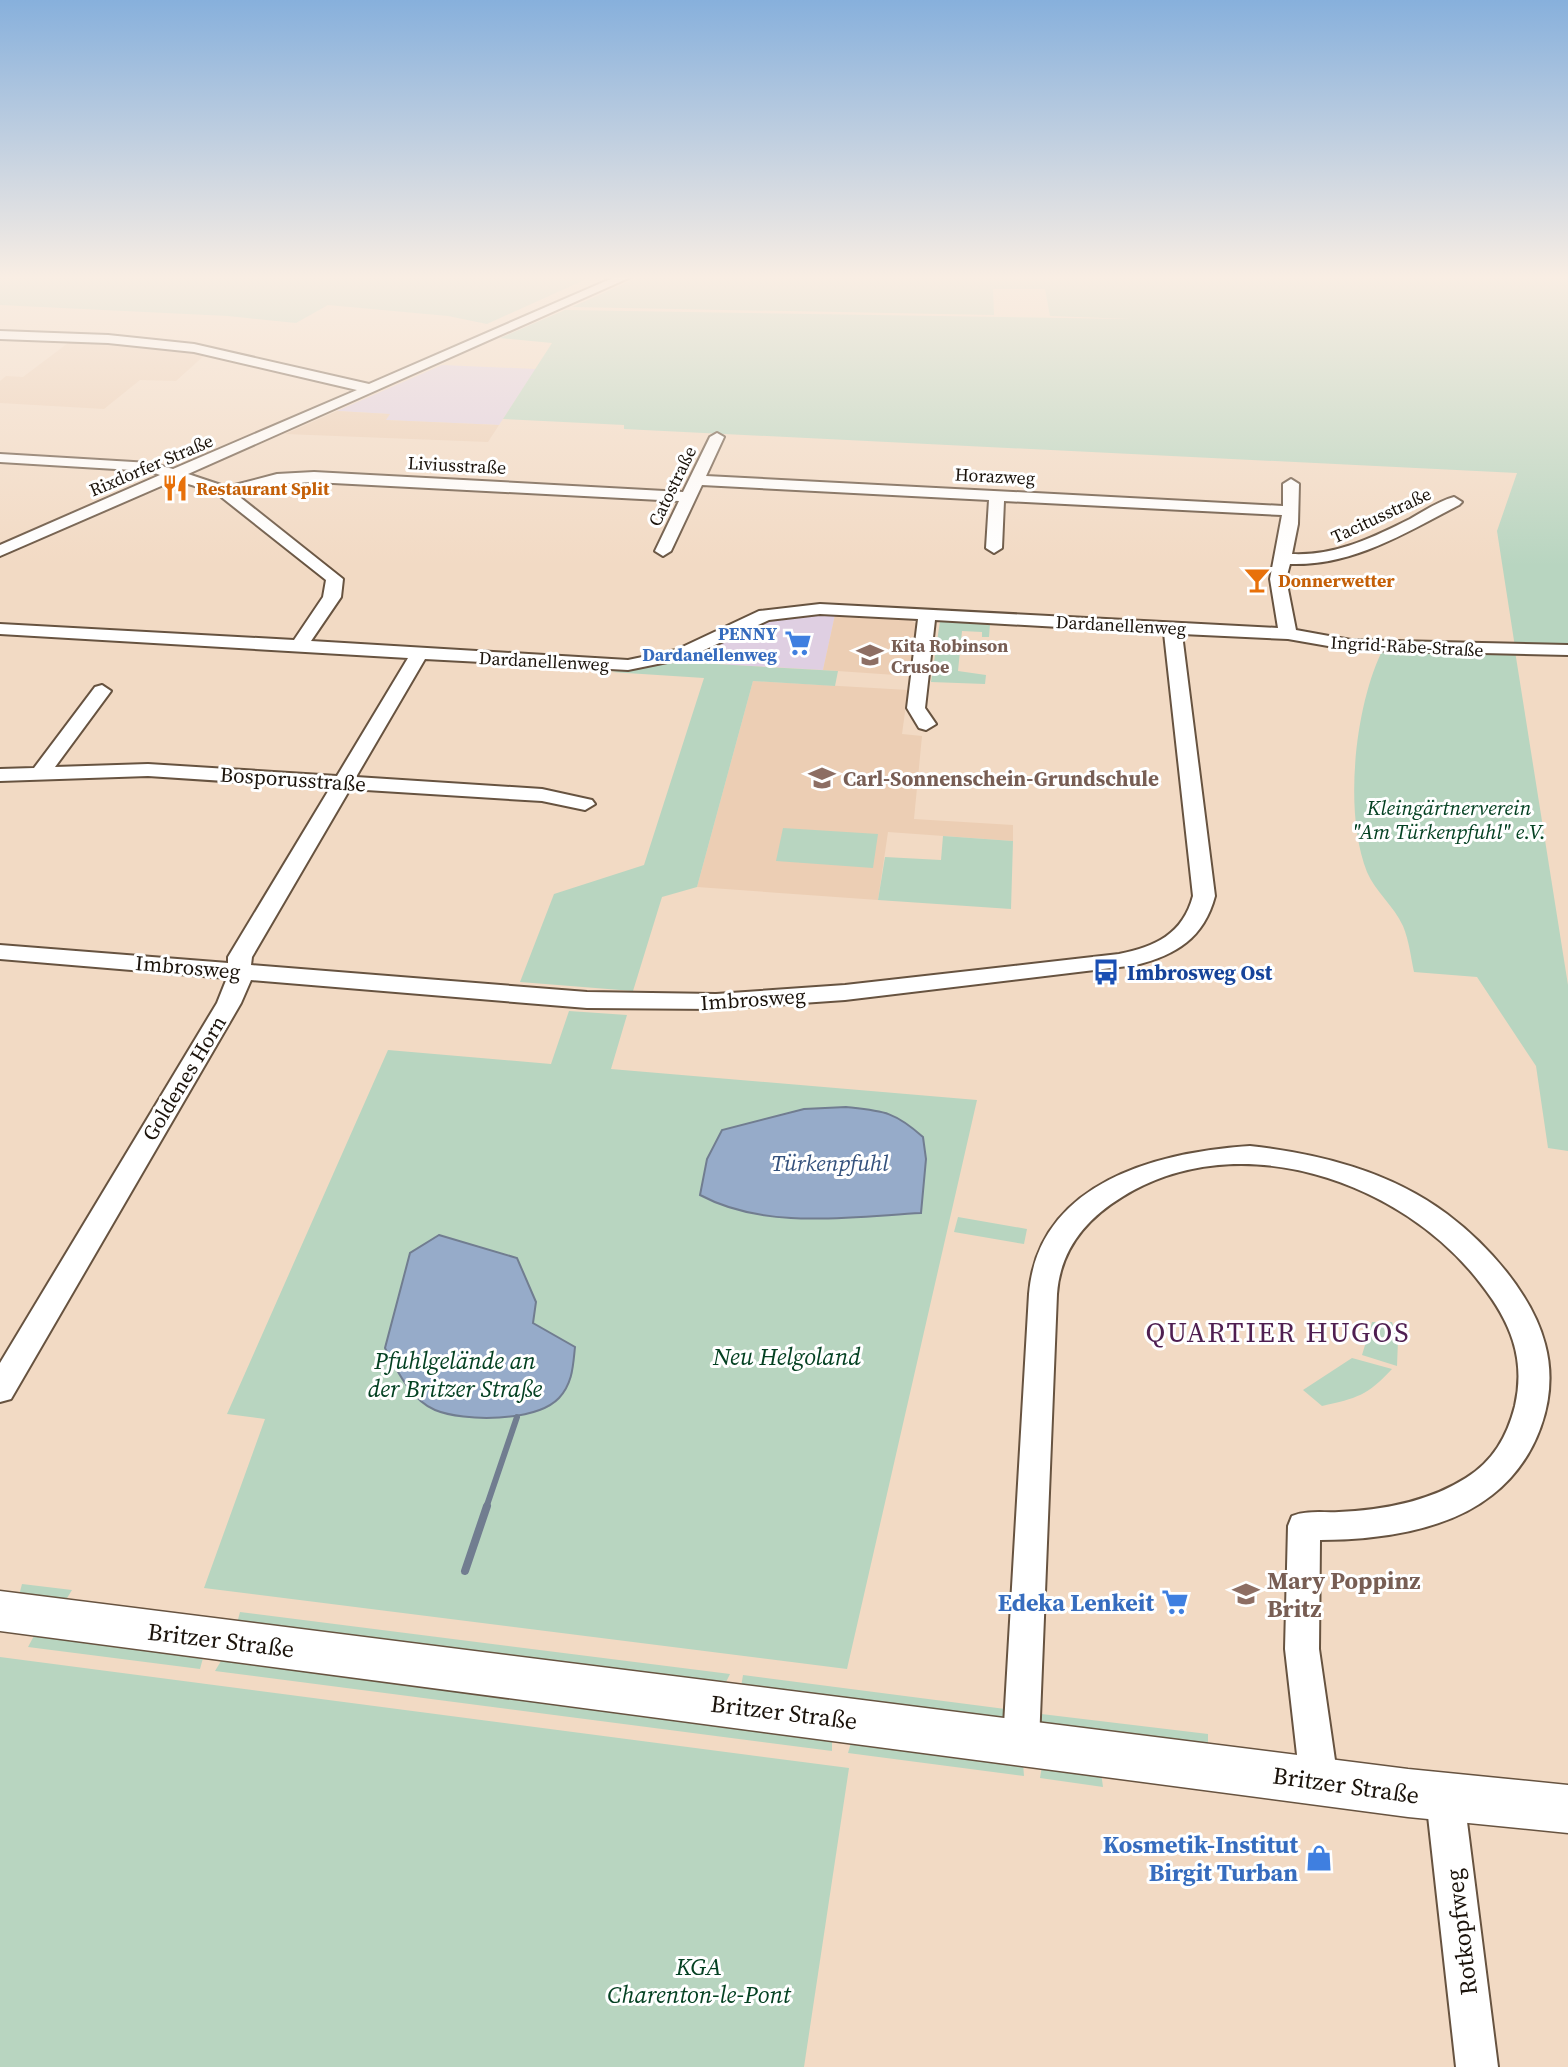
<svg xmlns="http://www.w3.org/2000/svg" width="1568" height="2067" font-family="'Source Serif 4',serif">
	<rect width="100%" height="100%" fill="#f2dac4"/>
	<path fill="#dfcfe2" d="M 442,365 L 536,369 L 499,425 L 385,420 L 389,414 L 337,411 Z
		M 803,615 L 835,615 L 823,670 L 681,662 L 762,623 Z"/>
	<path fill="#ecceb4" d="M 72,340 L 107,342 L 207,353 L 176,381 L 140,380 L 104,409 L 0,403 L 0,381 L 6,376 L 23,377 Z
		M 337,411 L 390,414 L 386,420 L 499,425 L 488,442 L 285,434 Z
		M 835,615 L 908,619 L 917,624 L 910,676 L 823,670 Z
		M 753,681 L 908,690 L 902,734 L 922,736 L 914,819 L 1013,825 L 1013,841 L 888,832 L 878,900 L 697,887 Z"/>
	<path fill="#b8d5c0" d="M 0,277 L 591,277 L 487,324 L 448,316 L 328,305 L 296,323 L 228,316 L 0,305 Z
		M 639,277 L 1568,277 L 1568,647 L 1515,647 L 1497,531 L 1517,473 L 624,429 L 624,425 L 503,419 L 552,343 L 500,338 L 565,310 L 1131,319 L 1050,316 L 1045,289 L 993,289 L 994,315 L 572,307 Z
		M 940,621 L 990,624 L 989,637 L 982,637 L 982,632 L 962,631 L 958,671 L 986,675 L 985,684 L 931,682 Z
		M 1384,647 L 1515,651 L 1568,985 L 1568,1151 L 1548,1148 L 1536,1066 L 1477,977 L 1414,972 C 1411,958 1409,940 1403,926 C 1394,906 1375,891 1367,872 C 1343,812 1355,703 1384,647 Z
		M 681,662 L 838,671 L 835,686 L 753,681 L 697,887 L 662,897 L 633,991 L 520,982 L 554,894 L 644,865 L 704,678 L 611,672 Z
		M 783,828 L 878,834 L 873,868 L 776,861 Z
		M 943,836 L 1013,841 L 1011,909 L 878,900 L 885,857 L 941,860 Z
		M 569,1011 L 627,1015 L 611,1069 L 977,1100 L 847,1669 L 204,1588 L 265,1419 L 227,1414 L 388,1050 L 551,1064 Z
		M 958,1217 L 1027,1229 L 1024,1244 L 954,1232 Z
		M 1372,1322 L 1392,1322 L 1398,1340 L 1397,1366 L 1362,1355 Z
		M 1352,1358 L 1392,1369 C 1367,1396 1357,1398 1322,1406 L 1303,1390 Z
		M 22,1584 L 72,1590 L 61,1608 L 17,1603 Z
		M 240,1612 L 730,1674 L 725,1684 L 235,1631 Z
		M 35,1634 L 206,1647 L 200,1669 L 28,1647 Z
		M 227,1651 L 832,1729 L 832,1751 L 215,1671 Z
		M 0,1657 L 849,1768 L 804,2067 L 0,2067 Z
		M 743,1675 L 1013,1710 L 1010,1721 L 741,1687 Z
		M 1033,1713 L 1208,1734 L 1208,1745 L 1035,1724 Z
		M 854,1732 L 1023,1763 L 1024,1776 L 848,1753 Z
		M 1100,1765 L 1103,1787 L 1040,1778 L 1042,1766 Z"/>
	<path fill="#96abc9" stroke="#717d90" stroke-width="2" d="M 846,1107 C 883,1111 894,1111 923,1137 L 926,1159 L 921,1213 C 849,1217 765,1230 700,1195 L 707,1159 L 722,1130 L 804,1109 Z
		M 439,1235 L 517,1258 L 536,1302 L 533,1323 L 575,1347 C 573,1365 573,1383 559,1398 C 536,1422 464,1422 435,1410 C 411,1400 396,1369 385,1348 L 410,1253 Z"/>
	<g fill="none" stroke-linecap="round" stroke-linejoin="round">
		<path stroke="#717d90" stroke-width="6" d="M 486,1508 L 517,1417"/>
		<path stroke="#717d90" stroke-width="8" d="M 465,1571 L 487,1506"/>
		<g stroke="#675340" stroke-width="4">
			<path id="minor" d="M 615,277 L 631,277 L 188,474 L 227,487 L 277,474 L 314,472 L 683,492 L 710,437 L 717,433 L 724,437 L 706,476 L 1283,506 L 1283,484 L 1291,479 L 1299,484 L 1298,524 L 1292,554 C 1335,556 1372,538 1410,519 C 1424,511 1439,501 1454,497 L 1462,502 L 1459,505 C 1405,533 1353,566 1290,564 L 1286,579 L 1296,630 L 1351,640 L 1568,645 L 1568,655 L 1351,650 L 1288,639 L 1182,634 L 1215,896 C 1204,938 1176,955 1136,965 L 845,1000 L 716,1009 L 587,1008 L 251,980 L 241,1003 L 11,1399 L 0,1402 L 0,1363 L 217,1003 L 227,978 L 0,959 L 0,945 L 228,963 L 228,957 L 330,788 L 148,776 L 0,781 L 0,769 L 34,768 L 95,687 L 102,685 L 111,691 L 55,767 L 148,764 L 337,776 L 408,658 L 0,634 L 0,624 L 294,640 L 323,597 L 326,580 L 215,492 L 175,480 L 0,556 L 0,545 L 160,475 L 149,471 L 0,462 L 0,454 L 150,463 L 173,469 L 357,390 L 194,352 L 108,343 L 0,339 L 0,331 L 108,335 L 194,344 L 369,384 ZM 314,482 L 679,501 L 655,551 L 663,556 L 671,551 L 702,485 L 989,500 L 986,548 L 994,553 L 1002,548 L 1004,501 L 1282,515 L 1270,579 L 1278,628 L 820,604 L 759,611 L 676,650 L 628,660 L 311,641 L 341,597 L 343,579 L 236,494 L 277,484 ZM 820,614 L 918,619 L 907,708 L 919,728 L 926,730 L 936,724 L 925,708 L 935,620 L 1164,633 L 1193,896 C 1183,934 1155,947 1119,954 L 845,985 L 716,994 L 587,992 L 251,965 L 252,957 L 350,789 L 542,801 L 585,810 L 595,804 L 592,800 L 542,789 L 356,777 L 425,659 L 628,670 L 687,658 L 769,620 Z
				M 1250,1146 C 1320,1154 1389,1171 1447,1214 C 1487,1244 1532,1294 1545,1344 C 1560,1399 1536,1461 1492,1495 C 1447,1531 1376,1540 1320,1540 L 1319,1649 L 1338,1781 L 1332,1794 L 1319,1799 L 1306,1794 L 1300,1781 L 1285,1649 L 1288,1526 L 1292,1516 C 1308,1510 1323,1513 1339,1512 C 1383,1510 1428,1502 1466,1478 C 1493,1461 1507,1437 1515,1406 C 1526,1358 1510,1321 1481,1284 C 1403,1181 1239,1124 1122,1197 C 1086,1219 1060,1250 1057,1294 L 1039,1742 L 1034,1754 L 1021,1759 L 1008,1754 L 1003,1742 L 1029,1294 C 1038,1182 1158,1152 1250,1146 Z
				M 1445,1780 L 1458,1785 L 1464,1798 L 1498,2067 L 1456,2067 L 1426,1798 L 1432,1785 Z"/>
		</g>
		<g stroke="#675340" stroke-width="3">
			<path id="major" d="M 0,1591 L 1408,1769 L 1568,1785 L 1568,1833 L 1408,1817 L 0,1631 Z"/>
		</g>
		<use href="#minor" fill="#fff" fill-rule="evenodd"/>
		<use href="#major" fill="#fff" fill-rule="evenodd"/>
	</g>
	<linearGradient id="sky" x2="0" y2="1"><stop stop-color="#87b0dc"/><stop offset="0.49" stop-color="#f9eee4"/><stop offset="1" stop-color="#f9eee4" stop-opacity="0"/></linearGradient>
	<rect width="1568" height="566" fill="url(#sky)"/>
	<defs>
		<g id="restaurant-bare" transform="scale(2.1)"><path d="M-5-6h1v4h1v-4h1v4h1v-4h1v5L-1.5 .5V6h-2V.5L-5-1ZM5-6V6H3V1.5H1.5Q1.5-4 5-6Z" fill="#e8710a" stroke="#fff" stroke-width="2.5" paint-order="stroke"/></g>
		<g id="bar-bare" transform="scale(2.1)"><path d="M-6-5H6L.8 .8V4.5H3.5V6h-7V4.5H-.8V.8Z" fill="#e8710a" stroke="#fff" stroke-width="2.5" paint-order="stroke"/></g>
		<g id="supermarket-bare" transform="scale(2.1)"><path d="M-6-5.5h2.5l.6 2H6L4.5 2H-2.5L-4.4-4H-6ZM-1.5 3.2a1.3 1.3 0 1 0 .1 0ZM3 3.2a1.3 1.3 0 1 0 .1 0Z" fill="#3f7fe0" stroke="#fff" stroke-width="2.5" paint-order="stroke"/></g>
		<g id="school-bare" transform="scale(2.1)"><path d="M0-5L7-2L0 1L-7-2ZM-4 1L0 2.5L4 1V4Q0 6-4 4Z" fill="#8d6e63" stroke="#fff" stroke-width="2.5" paint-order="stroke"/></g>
		<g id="bus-bare" transform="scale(2.1)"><path d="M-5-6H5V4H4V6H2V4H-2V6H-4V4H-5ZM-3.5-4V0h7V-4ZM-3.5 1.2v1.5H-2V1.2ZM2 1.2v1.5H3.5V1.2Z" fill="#1a4fb4" stroke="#fff" stroke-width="2.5" paint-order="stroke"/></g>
		<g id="shop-bare" transform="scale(2.1)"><path d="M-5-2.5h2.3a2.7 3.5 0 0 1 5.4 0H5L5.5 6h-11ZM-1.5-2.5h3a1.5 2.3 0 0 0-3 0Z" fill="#3f7fe0" stroke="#fff" stroke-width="2.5" paint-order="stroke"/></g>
	</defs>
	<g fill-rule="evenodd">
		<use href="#restaurant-bare" x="175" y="488"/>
		<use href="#bar-bare" x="1257" y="580"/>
		<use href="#supermarket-bare" x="798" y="643"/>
		<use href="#school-bare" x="870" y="655"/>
		<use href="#school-bare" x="822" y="778"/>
		<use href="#bus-bare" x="1106" y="972"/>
		<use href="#school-bare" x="1246" y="1594"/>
		<use href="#supermarket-bare" x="1175" y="1602"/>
		<use href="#shop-bare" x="1319" y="1858"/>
	</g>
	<g text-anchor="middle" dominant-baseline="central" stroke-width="6" stroke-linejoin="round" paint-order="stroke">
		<g font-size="18" fill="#1b130b" stroke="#fff">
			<text transform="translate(151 465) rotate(-23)">Rixdorfer Straße</text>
			<text transform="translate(457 465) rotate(3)">Liviusstraße</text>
			<text transform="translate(995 476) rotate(3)">Horazweg</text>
			<text transform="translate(672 486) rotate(-64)">Catostraße</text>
			<text transform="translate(1381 515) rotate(-25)">Tacitusstraße</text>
			<text transform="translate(1121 625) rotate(3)">Dardanellenweg</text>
			<text transform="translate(1407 646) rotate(3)">Ingrid-Rabe-Straße</text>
			<text transform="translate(544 661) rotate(3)">Dardanellenweg</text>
		</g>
		<g font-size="18" font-weight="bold" fill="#c56008" stroke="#fff" text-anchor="start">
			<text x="196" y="488">Restaurant Split</text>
			<text x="1278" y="580">Donnerwetter</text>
		</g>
		<g font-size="18" font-weight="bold" fill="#366cbe" stroke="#fff" text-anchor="end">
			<text x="777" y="633">PENNY<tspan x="777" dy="21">Dardanellenweg</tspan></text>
		</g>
		<g font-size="18" font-weight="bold" fill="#785e54" stroke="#fff" text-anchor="start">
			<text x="891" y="645">Kita Robinson<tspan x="891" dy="21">Crusoe</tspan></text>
		</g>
		<g font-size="21" font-weight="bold" fill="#785e54" stroke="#fff" text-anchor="start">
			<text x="843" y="778">Carl-Sonnenschein-Grundschule</text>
		</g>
		<g font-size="21" fill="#1b130b" stroke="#fff">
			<text transform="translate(293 779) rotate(4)">Bosporusstraße</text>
			<text transform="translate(188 967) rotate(5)">Imbrosweg</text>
			<text transform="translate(753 999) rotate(-4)">Imbrosweg</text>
			<text transform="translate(184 1078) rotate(-59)">Goldenes Horn</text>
		</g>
		<g font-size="21" font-style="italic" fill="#044122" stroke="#fff">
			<text x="1449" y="807">Kleingärtnerverein<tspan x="1449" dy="24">"Am Türkenpfuhl" e.V.</tspan></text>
		</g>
		<g font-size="21" font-weight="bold" fill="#164399" stroke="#fff" text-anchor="start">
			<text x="1127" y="972">Imbrosweg Ost</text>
		</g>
		<g font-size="23" font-style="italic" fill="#34517c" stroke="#fff">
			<text x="830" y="1163">Türkenpfuhl</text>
		</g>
		<g font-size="24" font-style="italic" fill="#044122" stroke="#fff">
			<text x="787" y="1356">Neu Helgoland</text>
			<text x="455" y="1360">Pfuhlgelände an<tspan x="455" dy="28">der Britzer Straße</tspan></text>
			<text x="699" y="1966">KGA<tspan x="699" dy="28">Charenton-le-Pont</tspan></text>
		</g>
		<g font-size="24" font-weight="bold" fill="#785e54" stroke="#fff" text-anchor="start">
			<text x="1267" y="1580">Mary Poppinz<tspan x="1267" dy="28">Britz</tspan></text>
		</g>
		<g font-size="24" font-weight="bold" fill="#366cbe" stroke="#fff" text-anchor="end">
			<text x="1154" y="1602">Edeka Lenkeit</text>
			<text x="1298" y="1844">Kosmetik-Institut<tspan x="1298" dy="28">Birgit Turban</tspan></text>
		</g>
		<g font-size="24" fill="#1b130b" stroke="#fff">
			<text transform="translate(221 1640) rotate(7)">Britzer Straße</text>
			<text transform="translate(784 1712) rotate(7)">Britzer Straße</text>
			<text transform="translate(1346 1785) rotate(8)">Britzer Straße</text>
			<text transform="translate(1461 1932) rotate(-97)">Rotkopfweg</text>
		</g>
		<g font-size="28" letter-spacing="2" fill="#4f1f51" stroke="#fff">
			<text x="1278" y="1332">QUARTIER HUGOS</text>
		</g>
	</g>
</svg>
